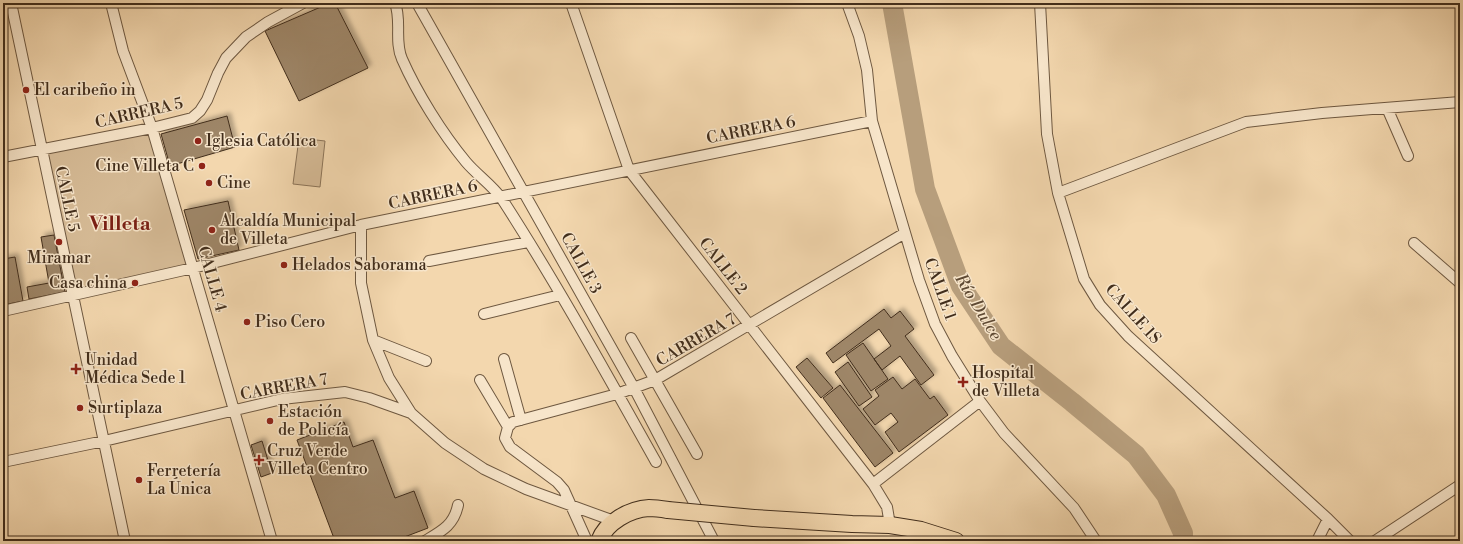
<svg xmlns="http://www.w3.org/2000/svg" width="1463" height="544" font-family="'Libre Bodoni',serif">
	<defs>
		<filter id="shadow"><feDropShadow dx="3.5" dy="-3.5" stdDeviation="2" flood-color="#0004"/></filter>
	</defs>
	<rect width="100%" height="100%" fill="#f3d7ae"/>
	<filter id="stains"><feTurbulence type="fractalNoise" baseFrequency=".005" numOctaves="4"/><feColorMatrix values="0 0 0 0 .2 0 0 0 0 .09 0 0 0 0 .02 0 0 0 .5 -.17"/></filter>
	<radialGradient id="worn" r=".72"><stop offset=".6" stop-color="#630" stop-opacity="0"/><stop offset="1" stop-color="#630" stop-opacity=".3"/></radialGradient>
	<path fill="#d5ba95" stroke="#8c7458" d="M 152,128 L 193,268 L 73,296 L 41,149 Z
		M 299,138 L 325,141 L 320,187 L 293,184 Z"/>
	<g fill="none" stroke-linecap="round" stroke-linejoin="round">
		<path stroke="#b79e7c" stroke-width="20" d="M 892,3 L 925,189 L 961,286 L 1001,346 L 1072,402 L 1136,455 L 1166,495 L 1183,533 L 1183,541"/>
	</g>
	<path fill="#9e8668" stroke="#422e1c" filter="url(#shadow)" d="M 330,3 L 335,3 L 368,68 L 299,101 L 265,31 Z
		M 227,116 L 235,147 L 170,166 L 161,134 Z
		M 228,201 L 239,250 L 198,259 L 184,210 Z
		M 54,235 L 65,292 L 29,299 L 27,287 L 49,283 L 41,237 Z
		M 15,257 L 23,301 L 3,305 L 3,259 Z
		M 884,309 L 891,318 L 900,311 L 914,329 L 905,336 L 934,375 L 921,385 L 900,356 L 882,370 L 874,359 L 891,346 L 879,329 L 833,363 L 826,353 Z
		M 863,343 L 888,379 L 871,391 L 846,355 Z
		M 807,358 L 833,388 L 821,398 L 796,367 Z
		M 848,362 L 872,397 L 859,406 L 835,372 Z
		M 893,377 L 902,389 L 915,379 L 930,399 L 934,396 L 948,415 L 899,452 L 885,432 L 898,422 L 891,413 L 875,425 L 863,409 L 879,396 L 875,390 Z
		M 840,385 L 893,453 L 875,467 L 823,398 Z
		M 344,422 L 353,447 L 373,440 L 395,498 L 414,491 L 428,528 L 394,541 L 335,541 L 297,440 Z
		M 262,441 L 272,473 L 261,477 L 251,445 Z"/>
	<g fill="none" stroke-linecap="round" stroke-linejoin="round">
		<g stroke="#6e5840" stroke-width="12">
			<path id="street" d="M 11,3 L 125,541
				M 111,3 L 123,51 L 152,128 L 272,541
				M 395,3 C 402,21 394,41 402,59 C 417,93 442,133 466,162 C 477,175 492,185 502,199 C 557,284 606,373 656,462
				M 417,3 L 634,388 L 714,541
				M 571,3 L 629,170 L 873,484 L 887,507 L 890,525
				M 847,3 L 859,36 L 867,70 L 872,121 L 919,280 L 935,324 L 952,356 L 980,401 L 1004,433 L 1074,508 L 1096,541
				M 1040,3 L 1047,134 L 1058,193 L 1084,279 L 1100,305 L 1128,336 L 1328,519 L 1350,541
				M 1387,108 L 1408,156
				M 3,157 L 152,128 L 192,118 L 200,111 L 207,100 L 218,73 L 226,58 L 246,37 L 268,22 L 303,3
				M 1058,193 L 1246,122 L 1322,113 L 1460,102
				M 361,225 L 361,283 L 373,340 L 389,378 L 411,413
				M 1414,243 L 1460,283
				M 429,261 L 528,242
				M 3,311 L 193,268 L 361,225 L 872,121
				M 484,314 L 560,295
				M 631,338 L 697,454
				M 373,340 L 426,361
				M 504,359 L 521,420
				M 480,380 L 508,427 L 505,438 L 510,447 L 557,482 L 564,490 L 587,541
				M 508,427 L 513,422 L 617,394 L 655,380 L 905,233
				M 3,462 L 104,441 L 282,399 L 345,392 L 369,398 L 411,413 L 445,443 L 484,469 L 526,489 L 614,521
				M 873,484 L 980,401
				M 425,541 C 442,531 454,525 458,505
				M 1317,541 L 1328,519
				M 1375,541 L 1460,485"/>
		</g>
		<g stroke="#422e1c" stroke-width="18">
			<path id="primary" d="M 754,518 L 852,524 L 890,525 L 921,530 L 956,541
				M 599,541 C 606,522 630,509 649,508 C 656,508 662,509 668,510"/>
		</g>
		<use href="#street" stroke="#f7e5ca" stroke-width="10"/>
		<use href="#primary" stroke="#f3d7ae" stroke-width="16"/>
		<g stroke="#422e1c" stroke-width="18" stroke-linecap="butt">
			<path id="primary-bridge" d="M 668,510 L 754,518"/>
		</g>
		<use href="#primary-bridge" stroke="#f3d7ae" stroke-width="16"/>
	</g>
	<g fill="#8f2418" stroke="#f7e5ca" stroke-width="1.5">
		<circle cx="26" cy="90" r="4"/>
		<circle cx="198" cy="141" r="4"/>
		<circle cx="202" cy="166" r="4"/>
		<circle cx="209" cy="183" r="4"/>
		<circle cx="212" cy="230" r="4"/>
		<circle cx="59" cy="242" r="4"/>
		<circle cx="284" cy="265" r="4"/>
		<circle cx="135" cy="283" r="4"/>
		<circle cx="247" cy="322" r="4"/>
		<path d="M74 363h4v4h4v4h-4v4h-4v-4h-4v-4h4z"/>
		<path d="M961 376h4v4h4v4h-4v4h-4v-4h-4v-4h4z"/>
		<circle cx="80" cy="408" r="4"/>
		<circle cx="270" cy="421" r="4"/>
		<path d="M257 454h4v4h4v4h-4v4h-4v-4h-4v-4h4z"/>
		<circle cx="139" cy="480" r="4"/>
	</g>
	<g text-anchor="middle" dominant-baseline="central" stroke-width="3" stroke-linejoin="round" paint-order="stroke">
		<g font-size="16" fill="#422e1c" stroke="#f7e5ca" text-anchor="start">
			<text x="34" y="90">El caribeño in</text>
			<text x="206" y="141">Iglesia Católica</text>
			<text x="194" y="166" text-anchor="end">Cine Villeta C</text>
			<text x="217" y="183">Cine</text>
			<text x="220" y="221">Alcaldía Municipal<tspan x="220" dy="18">de Villeta</tspan></text>
			<text x="59" y="258" text-anchor="middle">Miramar</text>
			<text x="292" y="265">Helados Saborama</text>
			<text x="127" y="283" text-anchor="end">Casa china</text>
			<text x="255" y="322">Piso Cero</text>
			<text x="85" y="360">Unidad<tspan x="85" dy="18">Médica Sede 1</tspan></text>
			<text x="972" y="373">Hospital<tspan x="972" dy="18">de Villeta</tspan></text>
			<text x="88" y="408">Surtiplaza</text>
			<text x="278" y="412">Estación<tspan x="278" dy="18">de Policía</tspan></text>
			<text x="267" y="451">Cruz Verde<tspan x="267" dy="18">Villeta Centro</tspan></text>
			<text x="147" y="471">Ferretería<tspan x="147" dy="18">La Única</tspan></text>
		</g>
		<g font-size="16" fill="#422e1c" stroke="#f7e5ca">
			<text transform="translate(139 113) rotate(-13)">CARRERA 5</text>
			<text transform="translate(751 130) rotate(-11)">CARRERA 6</text>
			<text transform="translate(433 195) rotate(-12)">CARRERA 6</text>
			<text transform="translate(67 199) rotate(78)">CALLE 5</text>
			<text transform="translate(581 263) rotate(61)">CALLE 3</text>
			<text transform="translate(723 266) rotate(52)">CALLE 2</text>
			<text transform="translate(212 279) rotate(74)">CALLE 4</text>
			<text transform="translate(940 289) rotate(70)">CALLE 1</text>
			<text transform="translate(1133 314) rotate(48)">CALLE 1S</text>
			<text transform="translate(696 340) rotate(-30)">CARRERA 7</text>
			<text transform="translate(284 387) rotate(-10)">CARRERA 7</text>
		</g>
		<g font-size="17" font-style="italic" fill="#5f4a34" stroke="#f7e5ca">
			<text transform="translate(978 307) rotate(59)">Río Dulce</text>
		</g>
		<g font-size="20" font-weight="bold" fill="#7a1f14" stroke="#f7e5ca">
			<text x="120" y="224">Villeta</text>
		</g>
	</g>
	<rect width="1463" height="544" fill="none" stroke="#f3d7ae" stroke-width="16"/>
	<rect x="4" y="4" width="1455" height="536" fill="none" stroke="#422e1c" stroke-width="2"/>
	<rect x="8" y="8" width="1447" height="528" fill="none" stroke="#422e1c"/>
	<rect width="100%" height="100%" filter="url(#stains)"/>
	<rect width="100%" height="100%" fill="url(#worn)"/>
</svg>
